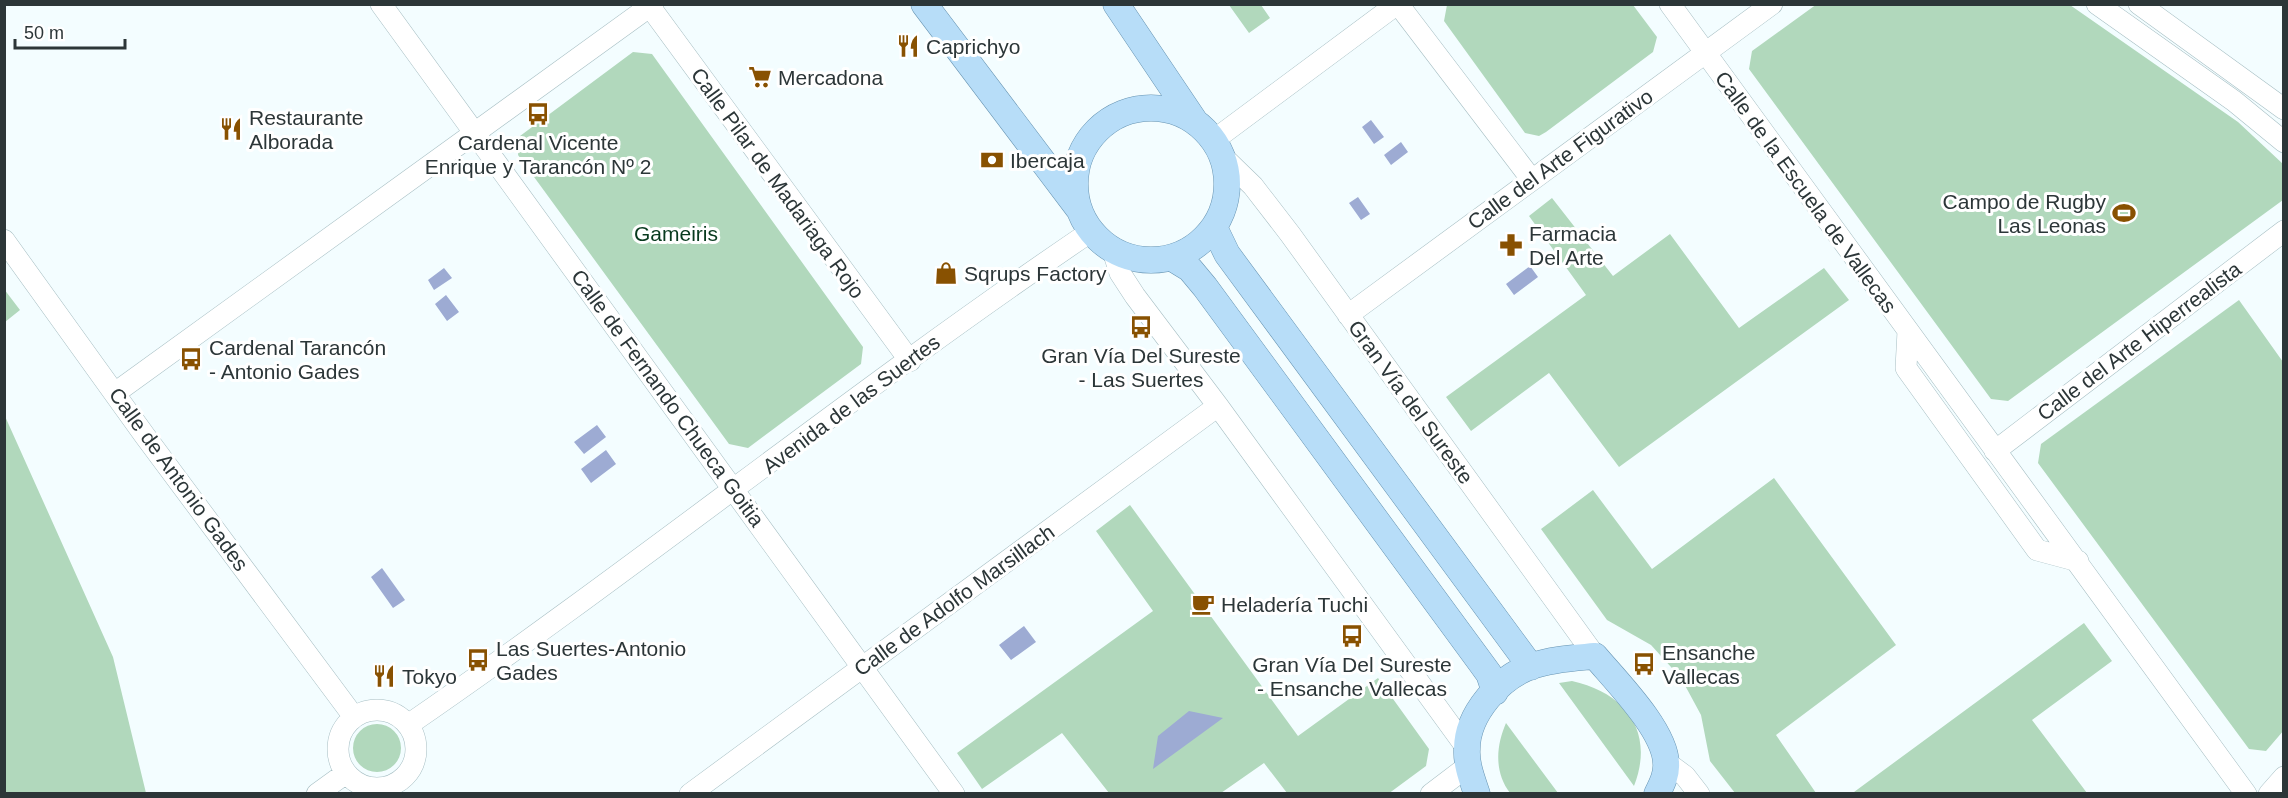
<svg xmlns="http://www.w3.org/2000/svg" width="2288" height="798" font-family="Helvetica,sans-serif">
	<rect width="100%" height="100%" fill="#f3fdff"/>
	<path fill="#b1d8bc" d="M 1817,4 L 2070,5 L 2238,122 L 2283,164 L 2283,200 L 2008,401 L 1991,399 L 1749,69 L 1752,51 Z
		M 1229,5 L 1261,5 L 1270,18 L 1249,33 Z
		M 1447,5 L 1633,5 L 1657,37 L 1653,52 L 1546,132 L 1539,136 L 1525,133 L 1444,21 Z
		M 633,52 L 652,54 L 863,347 L 861,364 L 748,448 L 729,444 L 518,155 L 520,136 Z
		M 1552,198 L 1613,276 L 1670,234 L 1739,328 L 1824,268 L 1849,300 L 1619,467 L 1549,373 L 1471,431 L 1446,397 L 1586,295 L 1529,216 Z
		M 4,289 L 20,310 L 5,322 L 4,322 Z
		M 2239,300 L 2283,362 L 2284,730 L 2266,751 L 2249,749 L 2038,463 L 2041,444 Z
		M 4,414 L 113,657 L 146,793 L 5,793 Z
		M 1774,478 L 1896,645 L 1776,735 L 1816,793 L 1735,793 L 1710,761 L 1701,715 L 1681,678 L 1651,645 L 1607,620 L 1541,529 L 1593,490 L 1652,569 Z
		M 1130,505 L 1298,736 L 1378,678 L 1429,749 L 1426,766 L 1388,794 L 1287,793 L 1264,763 L 1221,793 L 1109,793 L 1062,733 L 982,789 L 957,753 L 1153,611 L 1096,531 Z
		M 2084,623 L 2112,661 L 2032,720 L 2087,793 L 1856,793 L 1854,792 Z
		M 1572,681 C 1626,693 1655,732 1634,786 L 1559,683 Z
		M 1506,723 L 1558,793 L 1510,793 C 1494,772 1496,746 1506,723 Z
		M353 748a24 24 0 1 1 48 0a24 24 0 1 1-48 0Z"/>
	<path fill="#9dabd3" d="M 1371,120 L 1384,137 L 1374,144 L 1362,127 Z
		M 1401,142 L 1408,152 L 1391,165 L 1384,155 Z
		M 1358,197 L 1370,214 L 1361,220 L 1349,203 Z
		M 1530,266 L 1538,277 L 1514,295 L 1506,284 Z
		M 444,268 L 452,278 L 434,290 L 428,280 Z
		M 446,295 L 459,312 L 447,321 L 435,304 Z
		M 597,425 L 606,437 L 584,454 L 574,442 Z
		M 606,450 L 616,464 L 591,483 L 581,469 Z
		M 382,568 L 405,600 L 393,608 L 371,577 Z
		M 1024,626 L 1036,642 L 1011,660 L 999,645 Z
		M 1189,711 L 1223,718 L 1153,769 L 1158,736 Z"/>
	<g fill="none" stroke-linecap="round" stroke-linejoin="round">
		<g stroke="#a6bec3" stroke-width="22">
			<path id="minor" d="M 381,4 L 954,794
				M 648,4 L 910,361
				M 1398,4 L 1532,180
				M 1670,4 L 2246,794
				M 2097,4 L 2234,101 L 2284,142
				M 2139,4 L 2284,109
				M 1214,140 L 1397,4
				M 1220,154 L 1253,186 L 1290,234 L 1595,656
				M 4,240 L 145,436 L 354,717
				M 1113,251 L 1120,273 L 1135,296 L 1218,406 L 1466,747
				M 1348,315 L 1772,4
				M 1908,331 L 1906,368 L 2037,550 L 2078,561
				M 115,393 L 653,4
				M 1995,451 L 2284,231
				M338 749a39 39 0 1 1 78 0a39 39 0 1 1-78 0Z
				M 408,725 C 639,566 858,389 1090,232
				M 1666,762 L 1685,776 L 1699,794
				M 317,794 L 346,773
				M 690,794 L 1218,406
				M 1431,794 L 1468,766
				M 2269,794 L 2284,777"/>
		</g>
		<g stroke="#6794b2" stroke-width="27">
			<path id="major" d="M 924,4 L 1078,208
				M 1116,4 L 1194,120
				M1075 184a76 76 0 1 1 152 0a76 76 0 1 1-152 0Z
				M 1214,227 L 1227,254 L 1531,667
				M 1172,258 L 1190,269 L 1205,287 L 1481,663 L 1489,674 L 1495,692
				M 1477,794 C 1472,779 1466,764 1467,749 C 1467,714 1500,677 1532,666 C 1552,659 1574,658 1595,656 C 1616,681 1665,730 1666,763 C 1667,774 1662,784 1657,794"/>
		</g>
		<use href="#minor" stroke="#fff" stroke-width="21"/>
		<use href="#major" stroke="#b7ddf8" stroke-width="26"/>
	</g>
	<defs>
		<g id="restaurant-bare" transform="scale(1.8)"><path d="M-5-6h1v4h1v-4h1v4h1v-4h1v5L-1.5 .5V6h-2V.5L-5-1ZM5-6V6H3V1.5H1.5Q1.5-4 5-6Z" fill="#885101" stroke="#fff" stroke-width="2.5" paint-order="stroke"/></g>
		<g id="supermarket-bare" transform="scale(1.8)"><path d="M-6-5.5h2.5l.6 2H6L4.5 2H-2.5L-4.4-4H-6ZM-1.5 3.2a1.3 1.3 0 1 0 .1 0ZM3 3.2a1.3 1.3 0 1 0 .1 0Z" fill="#885101" stroke="#fff" stroke-width="2.5" paint-order="stroke"/></g>
		<g id="bus-bare" transform="scale(1.8)"><path d="M-5-6H5V4H4V6H2V4H-2V6H-4V4H-5ZM-3.5-4V0h7V-4ZM-3.5 1.2v1.5H-2V1.2ZM2 1.2v1.5H3.5V1.2Z" fill="#885101" stroke="#fff" stroke-width="2.5" paint-order="stroke"/></g>
		<g id="bank-bare" transform="scale(1.8)"><path d="M-6-4H6V4H-6ZM0-2.3a2.3 2.3 0 1 0 0 4.6a2.3 2.3 0 1 0 0-4.6Z" fill="#885101" stroke="#fff" stroke-width="2.5" paint-order="stroke"/></g>
		<g id="stadium-bare" transform="scale(1.8)"><path d="M0-5a6.5 5 0 1 0 0 10a6.5 5 0 1 0 0-10ZM-3.5-1.8h7v3.6h-7Z" fill="#885101" stroke="#fff" stroke-width="2.5" paint-order="stroke"/></g>
		<g id="pharmacy-bare" transform="scale(1.8)"><path d="M-2-6h4v4h4v4h-4v4h-4v-4h-4v-4h4Z" fill="#885101" stroke="#fff" stroke-width="2.5" paint-order="stroke"/></g>
		<g id="shop-bare" transform="scale(1.8)"><path d="M-5-2.5h2.3a2.7 3.5 0 0 1 5.4 0H5L5.5 6h-11ZM-1.5-2.5h3a1.5 2.3 0 0 0-3 0Z" fill="#885101" stroke="#fff" stroke-width="2.5" paint-order="stroke"/></g>
		<g id="cafe-bare" transform="scale(1.8)"><path d="M-5.5-4.5H6V0H3Q3 3.5 0 3.5H-2.5Q-5.5 3.5-5.5 0ZM3-3.2v2h1.7v-2ZM-6 4.5H4V6H-6Z" fill="#885101" stroke="#fff" stroke-width="2.5" paint-order="stroke"/></g>
	</defs>
	<g fill-rule="evenodd">
		<use href="#restaurant-bare" x="908" y="46"/>
		<use href="#supermarket-bare" x="760" y="77"/>
		<use href="#bus-bare" x="538" y="114"/>
		<use href="#restaurant-bare" x="231" y="129"/>
		<use href="#bank-bare" x="992" y="160"/>
		<use href="#stadium-bare" x="2124" y="213"/>
		<use href="#pharmacy-bare" x="1511" y="245"/>
		<use href="#shop-bare" x="946" y="273"/>
		<use href="#bus-bare" x="1141" y="327"/>
		<use href="#bus-bare" x="191" y="359"/>
		<use href="#cafe-bare" x="1203" y="604"/>
		<use href="#bus-bare" x="1352" y="636"/>
		<use href="#bus-bare" x="478" y="660"/>
		<use href="#bus-bare" x="1644" y="664"/>
		<use href="#restaurant-bare" x="384" y="676"/>
	</g>
	<g text-anchor="middle" dominant-baseline="central" stroke-width="6" stroke-linejoin="round" paint-order="stroke">
		<g font-size="21" fill="#2c3638" stroke="#fff" text-anchor="start">
			<text x="926" y="46">Caprichyo</text>
			<text x="778" y="77">Mercadona</text>
			<text x="249" y="117">Restaurante<tspan x="249" dy="24">Alborada</tspan></text>
			<text x="538" y="142" text-anchor="middle">Cardenal Vicente<tspan x="538" dy="24">Enrique y Tarancón Nº 2</tspan></text>
			<text x="1010" y="160">Ibercaja</text>
			<text x="2106" y="201" text-anchor="end">Campo de Rugby<tspan x="2106" dy="24">Las Leonas</tspan></text>
			<text x="1529" y="233">Farmacia<tspan x="1529" dy="24">Del Arte</tspan></text>
			<text x="964" y="273">Sqrups Factory</text>
			<text x="209" y="347">Cardenal Tarancón<tspan x="209" dy="24">- Antonio Gades</tspan></text>
			<text x="1141" y="355" text-anchor="middle">Gran Vía Del Sureste<tspan x="1141" dy="24">- Las Suertes</tspan></text>
			<text x="1221" y="604">Heladería Tuchi</text>
			<text x="496" y="648">Las Suertes-Antonio<tspan x="496" dy="24">Gades</tspan></text>
			<text x="1662" y="652">Ensanche<tspan x="1662" dy="24">Vallecas</tspan></text>
			<text x="1352" y="664" text-anchor="middle">Gran Vía Del Sureste<tspan x="1352" dy="24">- Ensanche Vallecas</tspan></text>
			<text x="402" y="676">Tokyo</text>
		</g>
		<g font-size="21" fill="#2c3638" stroke="#fff">
			<text transform="translate(1560 159) rotate(-36)">Calle del Arte Figurativo</text>
			<text transform="translate(778 183) rotate(54)">Calle Pilar de Madariaga Rojo</text>
			<text transform="translate(1806 192) rotate(54)">Calle de la Escuela de Vallecas</text>
			<text transform="translate(2139 341) rotate(-37)">Calle del Arte Hiperrealista</text>
			<text transform="translate(668 398) rotate(54)">Calle de Fernando Chueca Goitia</text>
			<text transform="translate(1411 402) rotate(54)">Gran Vía del Sureste</text>
			<text transform="translate(851 404) rotate(-37)">Avenida de las Suertes</text>
			<text transform="translate(179 479) rotate(54)">Calle de Antonio Gades</text>
			<text transform="translate(954 600) rotate(-36)">Calle de Adolfo Marsillach</text>
		</g>
		<g font-size="21" fill="#083a1e" stroke="#fff">
			<text x="676" y="233">Gameiris</text>
		</g>
	</g>
	<rect width="2288" height="798" fill="none" stroke="#2c3638" stroke-width="12"/>
	<path d="M15 39v9h110v-9" fill="none" stroke="#2c3638" stroke-width="3"/>
	<text x="24" y="39" font-size="18" fill="#2c3638" stroke="#ffffff" stroke-width="4.5" paint-order="stroke">50 m</text>
</svg>
